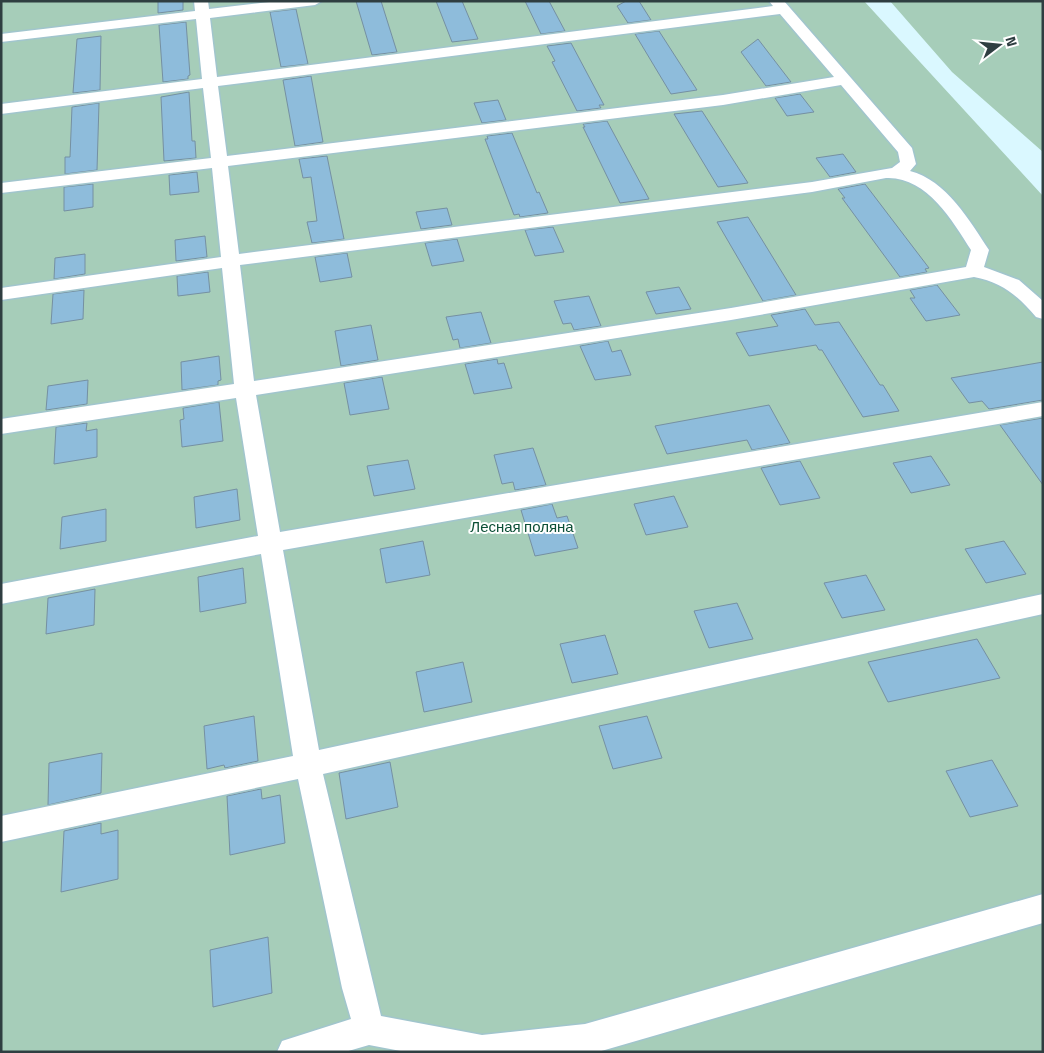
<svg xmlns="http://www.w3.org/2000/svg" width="1044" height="1053" font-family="'Titillium Web',sans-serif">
	<rect width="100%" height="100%" fill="#daf8ff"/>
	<path fill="#a6cdb9" d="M 1,1 L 864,1 L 1043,196 L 1043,1052 L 1,1052 Z
		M 890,1 L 1043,1 L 1043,152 L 952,72 Z"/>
	<path fill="#8ebcdb" stroke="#7590a2" d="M 158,1 L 183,1 L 183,10 L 158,13 Z
		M 356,1 L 381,1 L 397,52 L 372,55 Z
		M 436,1 L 462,1 L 478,39 L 452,42 Z
		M 525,1 L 549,1 L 565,31 L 541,34 Z
		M 626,1 L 639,1 L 651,20 L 628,23 L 617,6 Z
		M 296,9 L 308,64 L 281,67 L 270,12 Z
		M 186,22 L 190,75 L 188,76 L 188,79 L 163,82 L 159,25 Z
		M 659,31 L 697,90 L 671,94 L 635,34 Z
		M 101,36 L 100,90 L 73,93 L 77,39 Z
		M 758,39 L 791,82 L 766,86 L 741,52 Z
		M 571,43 L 604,105 L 599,105 L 601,108 L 577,111 L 552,62 L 555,61 L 547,46 Z
		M 311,76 L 323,142 L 295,146 L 283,80 Z
		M 189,92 L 192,141 L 195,141 L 196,158 L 164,161 L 161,97 Z
		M 800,94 L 814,112 L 787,116 L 775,98 Z
		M 498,100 L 506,120 L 482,123 L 474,103 Z
		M 99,103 L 97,170 L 65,174 L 65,157 L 70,157 L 72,107 Z
		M 702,111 L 748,183 L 718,187 L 674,114 Z
		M 607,121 L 649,199 L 620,203 L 583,127 L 585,127 L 583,124 Z
		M 512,133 L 537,193 L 539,192 L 548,213 L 520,217 L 519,214 L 514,215 L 485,139 L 488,139 L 487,136 Z
		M 843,154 L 856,172 L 830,177 L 816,158 Z
		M 327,156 L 344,239 L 312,243 L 307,222 L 317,221 L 311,177 L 303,178 L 299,159 Z
		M 197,172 L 199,192 L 170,195 L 169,175 Z
		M 93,184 L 93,207 L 64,211 L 64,187 Z
		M 865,184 L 929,268 L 925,269 L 927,272 L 900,277 L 842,198 L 845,198 L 838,189 Z
		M 447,208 L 452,225 L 421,229 L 416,212 Z
		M 748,217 L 796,295 L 763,301 L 717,222 Z
		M 553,227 L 564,252 L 535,256 L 525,230 Z
		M 205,236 L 207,257 L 176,261 L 175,240 Z
		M 457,239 L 464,261 L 432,266 L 425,243 Z
		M 347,253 L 352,277 L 320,282 L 315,257 Z
		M 85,254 L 85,274 L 54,279 L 55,258 Z
		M 208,272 L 210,292 L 178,296 L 177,276 Z
		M 937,285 L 960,315 L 926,321 L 910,298 L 915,298 L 910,290 Z
		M 679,287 L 691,309 L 656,314 L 646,292 Z
		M 84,290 L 83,319 L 51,324 L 53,294 Z
		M 589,296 L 601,326 L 574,330 L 571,323 L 563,324 L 554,301 Z
		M 805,309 L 815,325 L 839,322 L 880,385 L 883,385 L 899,411 L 863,417 L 822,350 L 819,350 L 816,345 L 749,356 L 736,333 L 778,326 L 771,315 Z
		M 481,312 L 491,343 L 460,348 L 458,339 L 453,340 L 446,317 Z
		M 371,325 L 378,360 L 341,366 L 335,331 Z
		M 608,341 L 612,352 L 621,350 L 631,375 L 595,380 L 580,346 Z
		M 219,356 L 221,380 L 218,381 L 218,385 L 182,390 L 181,362 Z
		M 497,359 L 498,364 L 504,363 L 512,388 L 474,394 L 465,364 Z
		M 1043,362 L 1043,400 L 989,409 L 982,401 L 969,403 L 951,378 Z
		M 382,377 L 389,409 L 350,415 L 344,383 Z
		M 88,380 L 87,404 L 46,410 L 48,386 Z
		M 219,402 L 223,441 L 182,447 L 180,420 L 184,419 L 183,408 Z
		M 769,405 L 790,443 L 752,450 L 747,440 L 667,454 L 655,426 Z
		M 1043,418 L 1043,485 L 1000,425 Z
		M 87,423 L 86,431 L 97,429 L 97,457 L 54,464 L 56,427 Z
		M 533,448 L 546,485 L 515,490 L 513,482 L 502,484 L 494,455 Z
		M 931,456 L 950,485 L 911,493 L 893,463 Z
		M 408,460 L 415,489 L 374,496 L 367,466 Z
		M 800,461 L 820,498 L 780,505 L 761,468 Z
		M 237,489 L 240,520 L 196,528 L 194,497 Z
		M 674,496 L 688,527 L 646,535 L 634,504 Z
		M 552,504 L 557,518 L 567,516 L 578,548 L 535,556 L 521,510 Z
		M 106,509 L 106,541 L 60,549 L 62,517 Z
		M 423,541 L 430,575 L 386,583 L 380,549 Z
		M 1004,541 L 1026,574 L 986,583 L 965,549 Z
		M 243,568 L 246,603 L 200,612 L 198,577 Z
		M 866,575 L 885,610 L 842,618 L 824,583 Z
		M 95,589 L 94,625 L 46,634 L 48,598 Z
		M 737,603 L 753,639 L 709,648 L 694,611 Z
		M 605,635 L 618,674 L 572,683 L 560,644 Z
		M 977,639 L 1000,678 L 888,702 L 868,662 Z
		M 463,662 L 472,702 L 424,712 L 416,672 Z
		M 254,716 L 258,761 L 225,768 L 224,765 L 207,769 L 204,726 Z
		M 647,716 L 662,758 L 613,769 L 599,726 Z
		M 102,753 L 101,793 L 48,805 L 49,763 Z
		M 992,760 L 1018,806 L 970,817 L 946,771 Z
		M 390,762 L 398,807 L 346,819 L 339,773 Z
		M 261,789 L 262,799 L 280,795 L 285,843 L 230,855 L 227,796 Z
		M 101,823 L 101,834 L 118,830 L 118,879 L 61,892 L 64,831 Z
		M 268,937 L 272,993 L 213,1007 L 210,950 Z"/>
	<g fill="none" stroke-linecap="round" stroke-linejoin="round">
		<g stroke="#a1c5cd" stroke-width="3">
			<path id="minor" d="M 194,1 L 208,1 L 209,9 L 278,1 L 322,1 L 315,5 L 210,18 L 217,77 L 773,6 L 769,1 L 784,1 L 912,148 L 916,164 L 910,171 C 946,180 970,221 989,250 L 984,267 L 1019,280 L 1043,301 L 1043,319 L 1036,317 C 1018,296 1002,282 974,277 L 731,320 L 256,395 L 280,532 L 1043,402 L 1043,416 L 283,550 L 319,750 L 1043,594 L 1043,614 L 323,774 L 381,1016 L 482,1035 L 585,1024 L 1043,894 L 1043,923 L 598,1052 L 406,1052 L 369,1045 L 345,1052 L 277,1052 L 282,1041 L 351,1019 L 342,988 L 298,779 L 1,842 L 1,816 L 293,756 L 261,554 L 1,604 L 1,584 L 258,536 L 236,398 L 1,434 L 1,419 L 234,384 L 222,268 L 1,300 L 1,288 L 221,257 L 212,168 L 1,193 L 1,183 L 211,158 L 203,88 L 1,114 L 1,104 L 202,79 L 196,19 L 1,42 L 1,34 L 195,11 ZM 780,14 L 834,77 L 723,95 L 227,156 L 218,86 ZM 841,85 L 898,152 L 900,162 L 892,168 L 812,182 L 239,254 L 228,166 L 723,105 ZM 886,178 C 926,176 952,220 971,250 L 966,267 L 731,308 L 254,381 L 240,265 L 812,192 Z"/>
		</g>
		<use href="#minor" fill="#fff" fill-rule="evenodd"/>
	</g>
	<g text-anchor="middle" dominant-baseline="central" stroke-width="4" stroke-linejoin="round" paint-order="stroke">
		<g font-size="15" fill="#0c4f36" stroke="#fff">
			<text x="522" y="526">Лесная поляна</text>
		</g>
	</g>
	<rect width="1044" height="1053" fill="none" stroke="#2f3e41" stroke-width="5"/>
	<g transform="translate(999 45) rotate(74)" stroke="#ffffff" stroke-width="4" paint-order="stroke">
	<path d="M0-4L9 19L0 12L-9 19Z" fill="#2f3e41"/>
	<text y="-8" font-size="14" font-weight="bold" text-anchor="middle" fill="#2f3e41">N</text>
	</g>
</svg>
